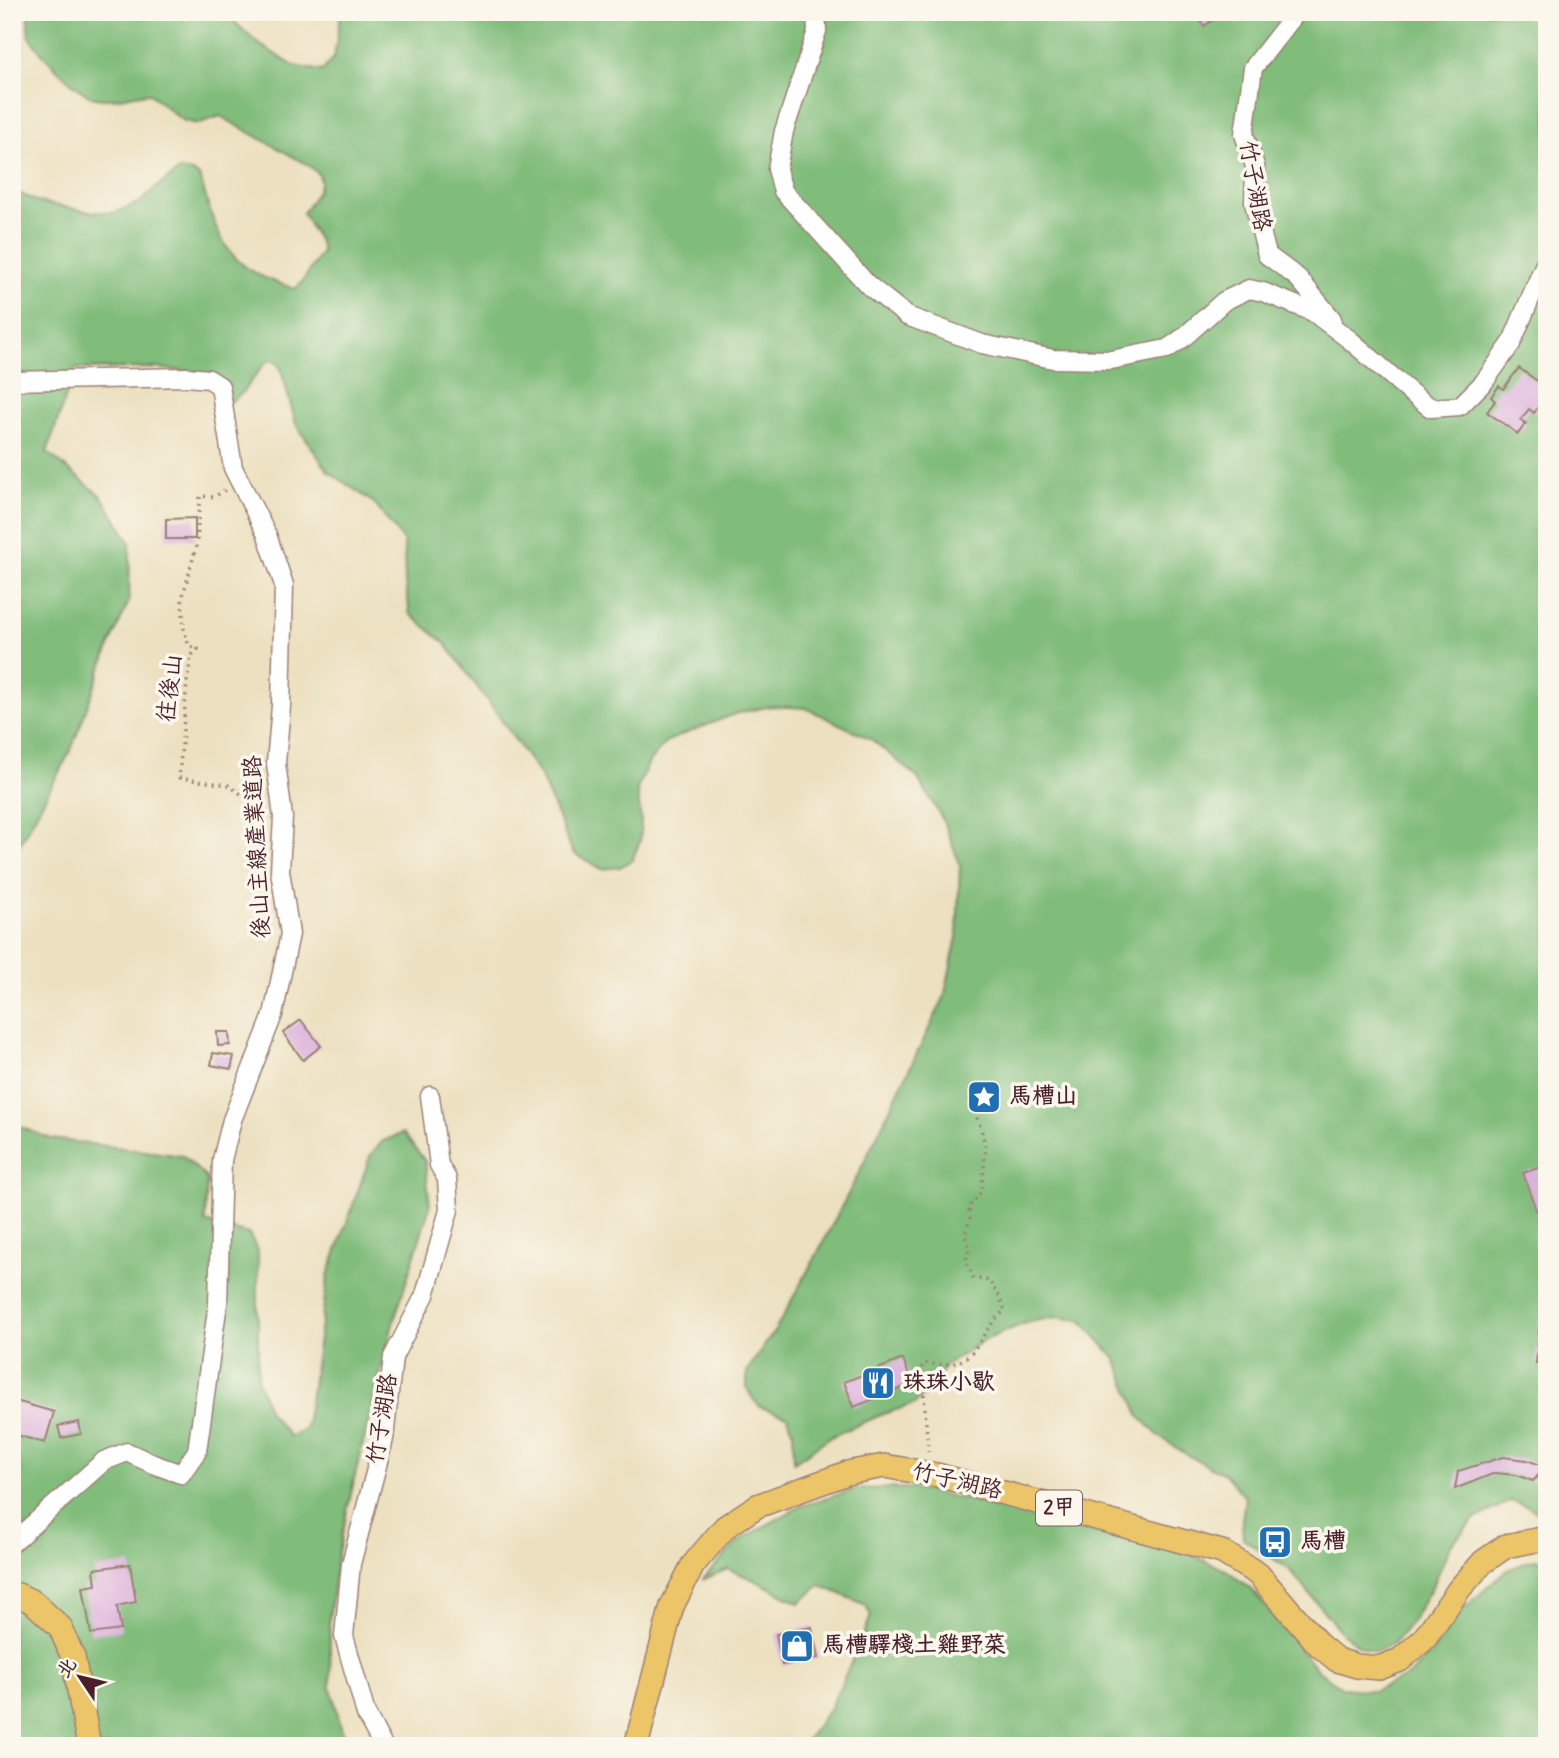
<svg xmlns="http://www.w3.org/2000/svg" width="1559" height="1758" font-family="Mynerve,'LXGW WenKai TC',sans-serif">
	<rect width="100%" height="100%" fill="#fbf7ec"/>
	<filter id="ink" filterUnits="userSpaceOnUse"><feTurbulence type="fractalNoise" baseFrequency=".0143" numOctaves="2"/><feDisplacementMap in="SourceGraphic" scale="14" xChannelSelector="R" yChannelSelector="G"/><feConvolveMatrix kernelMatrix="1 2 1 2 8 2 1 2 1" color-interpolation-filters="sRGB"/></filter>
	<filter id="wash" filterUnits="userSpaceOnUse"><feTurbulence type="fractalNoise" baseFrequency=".00686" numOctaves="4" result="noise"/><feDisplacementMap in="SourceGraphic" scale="28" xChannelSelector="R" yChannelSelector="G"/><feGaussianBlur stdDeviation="1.57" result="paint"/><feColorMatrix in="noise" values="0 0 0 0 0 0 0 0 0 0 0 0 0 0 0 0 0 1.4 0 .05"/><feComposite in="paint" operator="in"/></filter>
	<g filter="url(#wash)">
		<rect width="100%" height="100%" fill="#ece0c0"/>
		<path fill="#80bc7a" stroke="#656e52" stroke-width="2" d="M 28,12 L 224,12 L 256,42 L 294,66 L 322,71 L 334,58 L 341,12 L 1547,12 L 1547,1519 L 1527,1506 L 1510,1501 L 1473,1520 L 1450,1546 L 1434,1583 L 1412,1621 L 1394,1643 L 1376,1652 L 1358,1645 L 1341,1632 L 1289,1569 L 1266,1554 L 1243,1538 L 1242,1521 L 1245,1497 L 1225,1474 L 1187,1455 L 1159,1436 L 1140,1417 L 1116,1359 L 1081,1320 L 1054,1317 L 1025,1323 L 985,1340 L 946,1365 L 925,1393 L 915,1404 L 883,1414 L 830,1437 L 794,1462 L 793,1430 L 787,1416 L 760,1407 L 753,1399 L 747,1388 L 747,1371 L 776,1329 L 816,1256 L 857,1177 L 944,998 L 957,937 L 960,865 L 943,820 L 917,777 L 871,739 L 806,708 L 772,706 L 737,713 L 667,741 L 649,762 L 637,789 L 641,821 L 640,841 L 632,860 L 620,867 L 602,869 L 573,853 L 541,777 L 498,715 L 445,643 L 410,614 L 405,582 L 404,542 L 374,503 L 328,471 L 296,424 L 281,369 L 276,362 L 271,360 L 266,362 L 241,394 L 228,403 L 209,374 L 156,368 L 75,369 L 47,452 L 102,497 L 130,542 L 129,601 L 110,645 L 71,750 L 17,849 L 12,864 L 12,190 L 38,202 L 90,212 L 113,213 L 141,202 L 155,188 L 180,170 L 192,172 L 200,177 C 211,215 218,252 255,273 C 267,280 282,284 295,289 L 302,282 L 322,252 L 321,245 L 303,213 C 308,204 323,188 320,178 C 318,172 312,168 308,165 L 220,116 L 197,124 L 182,120 L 149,93 C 130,94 108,104 90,96 C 75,89 34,49 29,34 C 27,28 29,19 28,12 Z
			M 12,1124 L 52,1139 L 183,1156 L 207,1179 L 205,1222 L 249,1234 L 258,1251 L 258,1381 L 269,1412 L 290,1437 L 306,1428 L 328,1276 L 371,1154 L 383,1141 L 403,1133 L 425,1161 L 430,1206 L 392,1327 L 355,1475 L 338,1553 L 329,1619 L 331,1688 L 346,1746 L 12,1746 Z
			M 913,1488 L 1008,1509 L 1109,1536 L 1185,1552 L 1228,1571 L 1254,1592 L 1318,1671 L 1343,1688 L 1374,1691 L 1409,1676 L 1434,1649 L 1461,1611 L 1507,1570 L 1535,1559 L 1547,1561 L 1547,1746 L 802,1746 L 830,1708 L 858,1648 L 871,1616 L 866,1605 L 820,1585 L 799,1603 L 757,1581 L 728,1569 L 702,1580 L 740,1540 L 799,1507 L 856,1489 Z"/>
		<g id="blocks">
			<path fill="#dcb1dc" d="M 1195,12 L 1225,12 L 1204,26 Z
				M 1519,368 L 1547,388 L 1547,394 L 1534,413 L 1529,409 L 1521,420 L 1526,423 L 1518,434 L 1487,412 L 1495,401 L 1491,397 L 1499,386 L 1503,389 Z
				M 195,518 L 195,539 L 166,539 L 166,519 Z
				M 301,1020 L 321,1046 L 303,1060 L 283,1033 Z
				M 217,1032 L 229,1032 L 230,1045 L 218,1046 Z
				M 213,1053 L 234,1056 L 231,1069 L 211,1065 Z
				M 1547,1165 L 1547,1219 L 1540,1221 L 1523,1173 Z
				M 1540,1317 L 1547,1318 L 1547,1364 L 1536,1363 Z
				M 903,1359 L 912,1384 L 854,1407 L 844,1382 Z
				M 12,1400 L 54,1412 L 45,1443 L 12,1434 Z
				M 79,1422 L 81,1434 L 61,1438 L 58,1426 Z
				M 1503,1457 L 1527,1460 L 1546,1467 L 1533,1481 L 1516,1475 L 1495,1473 L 1455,1489 L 1458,1471 Z
				M 130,1564 L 136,1602 L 117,1606 L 121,1630 L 91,1634 L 83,1587 L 96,1585 L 94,1569 Z
				M 812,1627 L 818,1658 L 782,1665 L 776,1634 Z"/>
		</g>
	</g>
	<g filter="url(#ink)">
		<use href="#blocks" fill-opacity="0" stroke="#9b8076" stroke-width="2"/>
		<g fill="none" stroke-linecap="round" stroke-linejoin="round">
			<g stroke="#9b8076" stroke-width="21">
				<path id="minor" d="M 816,12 L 817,31 L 784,131 L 777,169 L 783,191 L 868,285 L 907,316 L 982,344 L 1053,359 L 1111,360 L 1167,349 L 1183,338 L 1224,301 L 1249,289 L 1263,292 L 1313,312 L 1350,340 L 1411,393 L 1431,408 L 1460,406 L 1484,382 L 1511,344 L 1547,259
					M 1287,12 L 1292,18 L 1253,68 L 1244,134 L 1255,166 L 1254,203 L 1267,255 L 1298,278 L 1332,319
					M 12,381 L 186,377 L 209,379 L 220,386 L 233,468 L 267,535 L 284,585 L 281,706 L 276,763 L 283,817 L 280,871 L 290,934 L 273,1015 L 232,1120 L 222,1160 L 218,1303 L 197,1451 L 181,1474 L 153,1464 L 127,1452 L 104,1461 L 12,1543
					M 383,1746 L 366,1714 L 344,1636 L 351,1564 L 384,1439 L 393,1357 L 425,1295 L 449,1210 L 447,1179 L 439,1165 L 430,1096"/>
			</g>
			<g stroke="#9b8076" stroke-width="26">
				<path id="major" d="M 12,1594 L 18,1595 L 33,1602 L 60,1627 L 73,1657 L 89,1746
					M 636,1746 L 672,1606 L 693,1565 L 725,1527 L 757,1506 L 847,1473 L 884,1466 L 937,1475 L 1222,1552 L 1258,1574 L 1320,1646 L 1337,1660 L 1357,1666 L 1379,1668 L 1400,1660 L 1423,1640 L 1460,1588 L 1483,1562 L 1506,1546 L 1547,1538"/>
			</g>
			<path stroke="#9b8076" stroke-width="3.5" stroke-dasharray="2 5" stroke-linecap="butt" d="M 225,490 L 214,497 L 200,496 L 197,544 L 182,599 L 184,630 L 189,646 L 198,649 L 191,656 L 187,682 L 179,778 L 228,785 L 264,810
				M 928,1452 L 922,1367 L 924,1363 C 982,1371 970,1340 1005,1310 L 997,1291 L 993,1289 L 990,1281 L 973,1278 L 966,1261 L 969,1248 L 965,1235 L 970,1219 L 969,1207 L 981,1192 L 986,1149 L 981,1128 L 970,1100 L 977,1100"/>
			<use href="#minor" stroke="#fff" stroke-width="18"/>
			<use href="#major" stroke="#ecc569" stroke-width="23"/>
		</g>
	</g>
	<defs>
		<g id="sight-square" transform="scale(1.75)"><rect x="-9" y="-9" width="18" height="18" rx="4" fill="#1f6fb2" stroke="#fbf7ec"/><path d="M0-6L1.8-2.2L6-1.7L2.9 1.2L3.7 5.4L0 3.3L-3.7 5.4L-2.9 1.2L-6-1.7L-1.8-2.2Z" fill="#fff"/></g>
		<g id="restaurant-square" transform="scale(1.75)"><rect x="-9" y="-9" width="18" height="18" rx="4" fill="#1f6fb2" stroke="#fbf7ec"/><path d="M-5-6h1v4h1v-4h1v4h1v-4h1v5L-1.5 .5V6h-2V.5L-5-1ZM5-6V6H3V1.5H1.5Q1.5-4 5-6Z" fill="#fff"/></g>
		<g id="bus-square" transform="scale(1.75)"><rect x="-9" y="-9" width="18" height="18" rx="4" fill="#1f6fb2" stroke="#fbf7ec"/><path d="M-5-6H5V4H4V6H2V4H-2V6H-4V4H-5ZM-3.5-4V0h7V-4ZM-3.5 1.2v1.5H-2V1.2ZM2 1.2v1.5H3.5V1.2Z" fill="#fff"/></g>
		<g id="shop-square" transform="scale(1.75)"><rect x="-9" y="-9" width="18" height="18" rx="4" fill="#1f6fb2" stroke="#fbf7ec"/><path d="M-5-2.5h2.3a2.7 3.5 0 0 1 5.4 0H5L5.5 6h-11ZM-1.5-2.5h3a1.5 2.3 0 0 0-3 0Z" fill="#fff"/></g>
	</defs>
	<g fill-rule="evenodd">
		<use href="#sight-square" x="984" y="1097"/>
		<use href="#restaurant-square" x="878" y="1383"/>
		<use href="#bus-square" x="1275" y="1542"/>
		<use href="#shop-square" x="797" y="1646"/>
	</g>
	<g text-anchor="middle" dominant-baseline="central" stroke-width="7" stroke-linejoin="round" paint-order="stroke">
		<rect fill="#fbf7ec" stroke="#7f6065" stroke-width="2" x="1036" y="1490.5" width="46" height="35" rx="5"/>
		<g font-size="21" font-weight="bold" fill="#4a1f2b">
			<text x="1059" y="1508">2甲</text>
		</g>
		<g font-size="23" fill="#4a1f2b" stroke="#fbf7ec">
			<text transform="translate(1254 186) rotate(80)">竹子湖路</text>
			<text transform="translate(171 688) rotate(-83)">往後山</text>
			<text transform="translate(258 847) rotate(-93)">後山主線產業道路</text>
			<text transform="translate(383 1419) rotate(-81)">竹子湖路</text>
			<text transform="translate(957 1482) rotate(13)">竹子湖路</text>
		</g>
		<g font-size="23" font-weight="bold" fill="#4a1f2b" stroke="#fbf7ec" text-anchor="start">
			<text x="1009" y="1097">馬槽山</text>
			<text x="903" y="1383">珠珠小歇</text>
			<text x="1300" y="1542">馬槽</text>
			<text x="822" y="1646">馬槽驛棧土雞野菜</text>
		</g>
	</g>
	<rect width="1559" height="1758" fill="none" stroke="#fbf7ec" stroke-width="42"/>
	<g transform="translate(80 1677) rotate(305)" stroke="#fbf7ec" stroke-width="5" paint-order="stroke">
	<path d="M0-5L12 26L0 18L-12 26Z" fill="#4a1f2b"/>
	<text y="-10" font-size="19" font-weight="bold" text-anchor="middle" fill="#4a1f2b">北</text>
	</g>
</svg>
